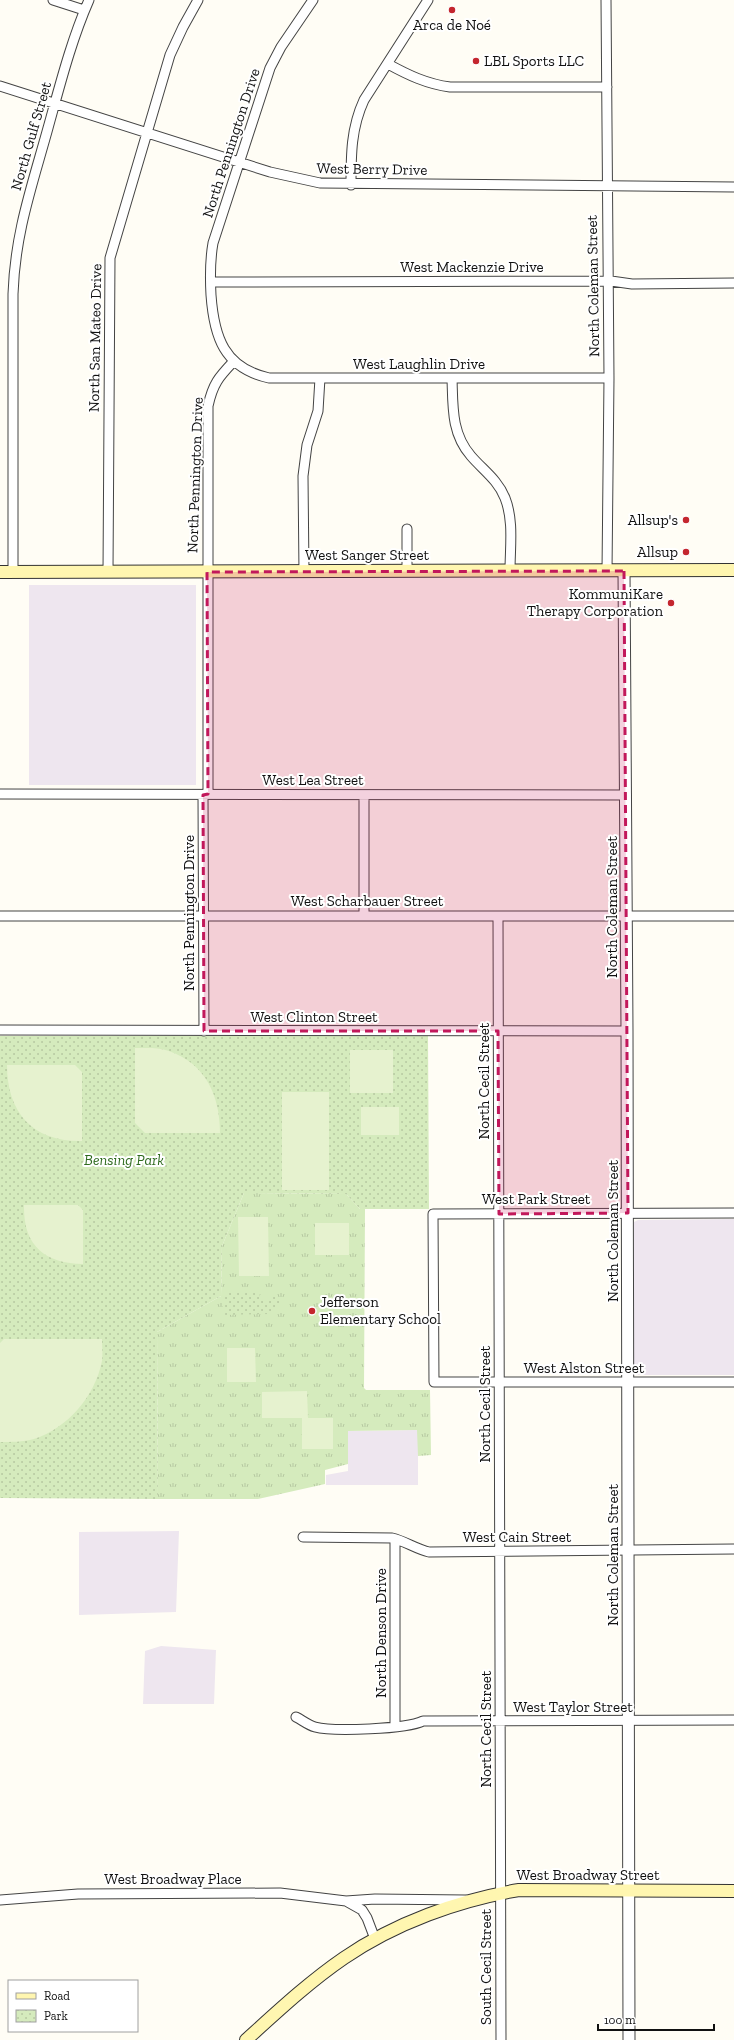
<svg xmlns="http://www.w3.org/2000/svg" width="734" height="2040" font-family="'Zilla Slab',serif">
	<defs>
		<pattern id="grass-tufts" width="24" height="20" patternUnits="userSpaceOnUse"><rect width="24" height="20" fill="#d5ebbd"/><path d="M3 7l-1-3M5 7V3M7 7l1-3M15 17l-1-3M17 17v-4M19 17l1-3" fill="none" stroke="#b6c8a1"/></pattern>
		<pattern id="park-dots" width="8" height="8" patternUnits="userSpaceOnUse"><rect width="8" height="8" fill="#d5ebbd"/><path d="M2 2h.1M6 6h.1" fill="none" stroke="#b6c8a1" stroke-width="1.8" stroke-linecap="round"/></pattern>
	</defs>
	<rect width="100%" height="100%" fill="#fffdf5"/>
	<path fill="#eee6ef" d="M 29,585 L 196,585 L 196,785 L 29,785 Z
		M 734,1219 L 734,1375 L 633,1375 L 634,1222 L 638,1220 Z
		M 418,1430 L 418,1485 L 326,1485 L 326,1475 L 348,1471 L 348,1431 Z
		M 179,1531 L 176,1612 L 79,1615 L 79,1532 Z
		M 161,1646 L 216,1650 L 214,1704 L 143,1704 L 145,1651 Z"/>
	<path fill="url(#grass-tufts)" d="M 244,1193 L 346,1194 L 360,1209 L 365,1209 L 364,1388 L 366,1390 L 430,1390 L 431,1455 L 418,1456 L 417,1430 L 348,1431 L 348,1464 L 325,1470 L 325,1484 L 258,1499 L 158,1499 L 157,1332 L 221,1296 L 222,1246 Z"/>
	<path fill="url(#park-dots)" d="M 0,1036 L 428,1036 L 429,1209 L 360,1209 L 346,1194 L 244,1193 L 222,1246 L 221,1296 L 157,1332 L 158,1499 L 0,1498 Z
		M 259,1291 L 260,1297 L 265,1297 L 265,1300 L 271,1300 L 271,1297 L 280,1297 L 280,1307 L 271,1307 L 271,1314 L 223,1315 L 223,1297 L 227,1292 Z"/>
	<path fill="#e6f2cf" d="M 135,1048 C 146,1048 158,1047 169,1051 C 206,1064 220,1096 220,1133 L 145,1133 L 135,1123 Z
		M 350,1050 L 393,1050 L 393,1093 L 350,1093 Z
		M 7,1065 L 75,1065 L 82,1072 L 82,1141 C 33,1142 7,1113 7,1065 Z
		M 282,1092 L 329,1092 L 329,1190 L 282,1190 Z
		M 361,1107 L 399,1107 L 399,1135 L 361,1135 Z
		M 24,1205 L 78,1205 L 83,1210 L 83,1264 C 45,1263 23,1246 24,1205 Z
		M 238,1217 L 268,1217 L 269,1276 L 239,1276 Z
		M 315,1223 L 349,1223 L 349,1255 L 315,1255 Z
		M 4,1339 L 102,1339 C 102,1346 103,1354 102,1361 C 95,1396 68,1428 34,1439 C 23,1442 11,1442 0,1442 L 0,1343 Z
		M 227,1348 L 255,1348 L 256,1382 L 227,1382 Z
		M 307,1391 L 308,1418 L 333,1418 L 333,1449 L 302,1449 L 302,1418 L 262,1418 L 262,1392 Z"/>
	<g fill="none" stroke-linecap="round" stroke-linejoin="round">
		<g stroke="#444" stroke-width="11">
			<path id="minor" d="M 53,0 L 84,10
				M 313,0 L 281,47 L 270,68 L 213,243 C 210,260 210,277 211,295 C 214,337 224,368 269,378 L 609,378
				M 606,0 L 609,378 L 607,571
				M 388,64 C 408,75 427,84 450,87 L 607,87
				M 0,86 L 270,172 L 320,183 L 734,187
				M 351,185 C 351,155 351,128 364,100 L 428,0
				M 211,282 L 611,281 L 632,284 L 734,283
				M 452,378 C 453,406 451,433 471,456 C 483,470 498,480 505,498 C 514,521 510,547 510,571
				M 407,529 L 407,571
				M 13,572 L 13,294 C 15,233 32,186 48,128 C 60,85 71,41 89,0
				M 108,572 L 110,258 L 170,55 L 183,27 L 198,0
				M 304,572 L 303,476 L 307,445 L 318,411 L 320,378
				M 0,794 L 626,795
				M 208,794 L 208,406 C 213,383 219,377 234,361
				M 203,795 L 204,1031
				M 364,915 L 364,795
				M 0,916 L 734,916
				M 498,916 L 501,2040
				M 0,1030 L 627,1031
				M 734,1213 L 433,1214 L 434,1382 L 734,1382
				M 303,1537 L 392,1538 C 405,1541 416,1549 429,1552 L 734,1549
				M 395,1539 L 395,1727
				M 296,1717 C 302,1720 308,1725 315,1727 C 333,1732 407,1729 423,1721 L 734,1720
				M 0,1900 L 78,1894 L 280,1893 L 346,1901 L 362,1910 L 367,1918 L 375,1939
				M 346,1901 L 375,1899 L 466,1900"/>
		</g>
		<g stroke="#444" stroke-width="13">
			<path id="tertiary" d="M 624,571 L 627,1031 L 629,2040"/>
		</g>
		<g stroke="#333" stroke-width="14">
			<path id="secondary" d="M 0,572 L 734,570
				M 246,2040 C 278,2011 309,1982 344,1958 C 395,1923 459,1900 519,1890 L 734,1891"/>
		</g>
		<use href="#minor" stroke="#fff" stroke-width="9"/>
		<use href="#tertiary" stroke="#fff" stroke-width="11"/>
		<use href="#secondary" stroke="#fff6b0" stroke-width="12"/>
	</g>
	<path fill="#c2185b" fill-opacity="0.2" stroke="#c2185b" stroke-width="3" stroke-dasharray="8 5" stroke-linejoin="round" d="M 624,571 L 628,1213 L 499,1214 L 498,1031 L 204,1031 L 203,795 L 208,794 L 207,572 Z"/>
	<g fill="#c4262e" stroke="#fff" stroke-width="1.5">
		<circle cx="452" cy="10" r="4"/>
		<circle cx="476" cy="61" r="4"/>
		<circle cx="686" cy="520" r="4"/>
		<circle cx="686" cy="552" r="4"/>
		<circle cx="671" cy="603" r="4"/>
		<circle cx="312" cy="1311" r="4"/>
	</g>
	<g text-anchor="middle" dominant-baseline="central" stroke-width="4" stroke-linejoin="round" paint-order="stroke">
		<g font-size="15" fill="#111" stroke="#fff" text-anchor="end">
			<text x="452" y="25" text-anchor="middle">Arca de Noé</text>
			<text x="484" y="61" text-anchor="start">LBL Sports LLC</text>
			<text x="678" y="520">Allsup's</text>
			<text x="678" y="552">Allsup</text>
			<text x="663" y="594">KommuniKare<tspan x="663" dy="17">Therapy Corporation</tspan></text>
			<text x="320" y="1302" text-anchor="start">Jefferson<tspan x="320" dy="17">Elementary School</tspan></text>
		</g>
		<g font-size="15" fill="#111" stroke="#fff">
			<text transform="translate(31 136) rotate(-74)">North Gulf Street</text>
			<text transform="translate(231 143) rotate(-72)">North Pennington Drive</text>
			<text transform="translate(372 169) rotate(1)">West Berry Drive</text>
			<text x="472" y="267">West Mackenzie Drive</text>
			<text transform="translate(593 286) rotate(-91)">North Coleman Street</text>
			<text transform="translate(95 338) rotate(-89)">North San Mateo Drive</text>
			<text x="419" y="364">West Laughlin Drive</text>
			<text transform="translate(195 475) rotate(-88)">North Pennington Drive</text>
			<text x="367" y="555">West Sanger Street</text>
			<text x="313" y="780">West Lea Street</text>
			<text x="367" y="901">West Scharbauer Street</text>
			<text transform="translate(612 907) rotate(-90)">North Coleman Street</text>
			<text transform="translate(189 913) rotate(-90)">North Pennington Drive</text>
			<text x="314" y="1017">West Clinton Street</text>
			<text transform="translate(484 1081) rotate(-90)">North Cecil Street</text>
			<text x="536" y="1199">West Park Street</text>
			<text transform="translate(613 1231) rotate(-90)">North Coleman Street</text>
			<text x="584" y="1368">West Alston Street</text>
			<text transform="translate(485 1404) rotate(-90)">North Cecil Street</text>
			<text x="517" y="1537">West Cain Street</text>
			<text transform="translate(613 1555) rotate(-90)">North Coleman Street</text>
			<text transform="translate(381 1633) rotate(-90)">North Denson Drive</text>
			<text x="573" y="1707">West Taylor Street</text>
			<text transform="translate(486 1729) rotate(-90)">North Cecil Street</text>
			<text x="588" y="1875">West Broadway Street</text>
			<text x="173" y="1879">West Broadway Place</text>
			<text transform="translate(486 1967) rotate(-90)">South Cecil Street</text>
		</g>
		<g font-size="15" font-style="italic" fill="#2f6b1f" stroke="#fff">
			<text x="124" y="1160">Bensing Park</text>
		</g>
	</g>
	<rect x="8" y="1980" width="130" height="52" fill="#ffffff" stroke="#a0a0a0"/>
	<rect x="16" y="1993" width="20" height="6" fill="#fff6b0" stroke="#a0a0a0"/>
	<text x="44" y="2000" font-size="12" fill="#111111">Road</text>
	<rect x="16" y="2010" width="20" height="12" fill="url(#park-dots)" stroke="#a0a0a0"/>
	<text x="44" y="2020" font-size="12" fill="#111111">Park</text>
	<path d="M598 2024v6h116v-6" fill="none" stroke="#111111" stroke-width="2"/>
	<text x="604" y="2024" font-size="12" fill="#111111" stroke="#ffffff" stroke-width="3" paint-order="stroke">100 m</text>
</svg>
